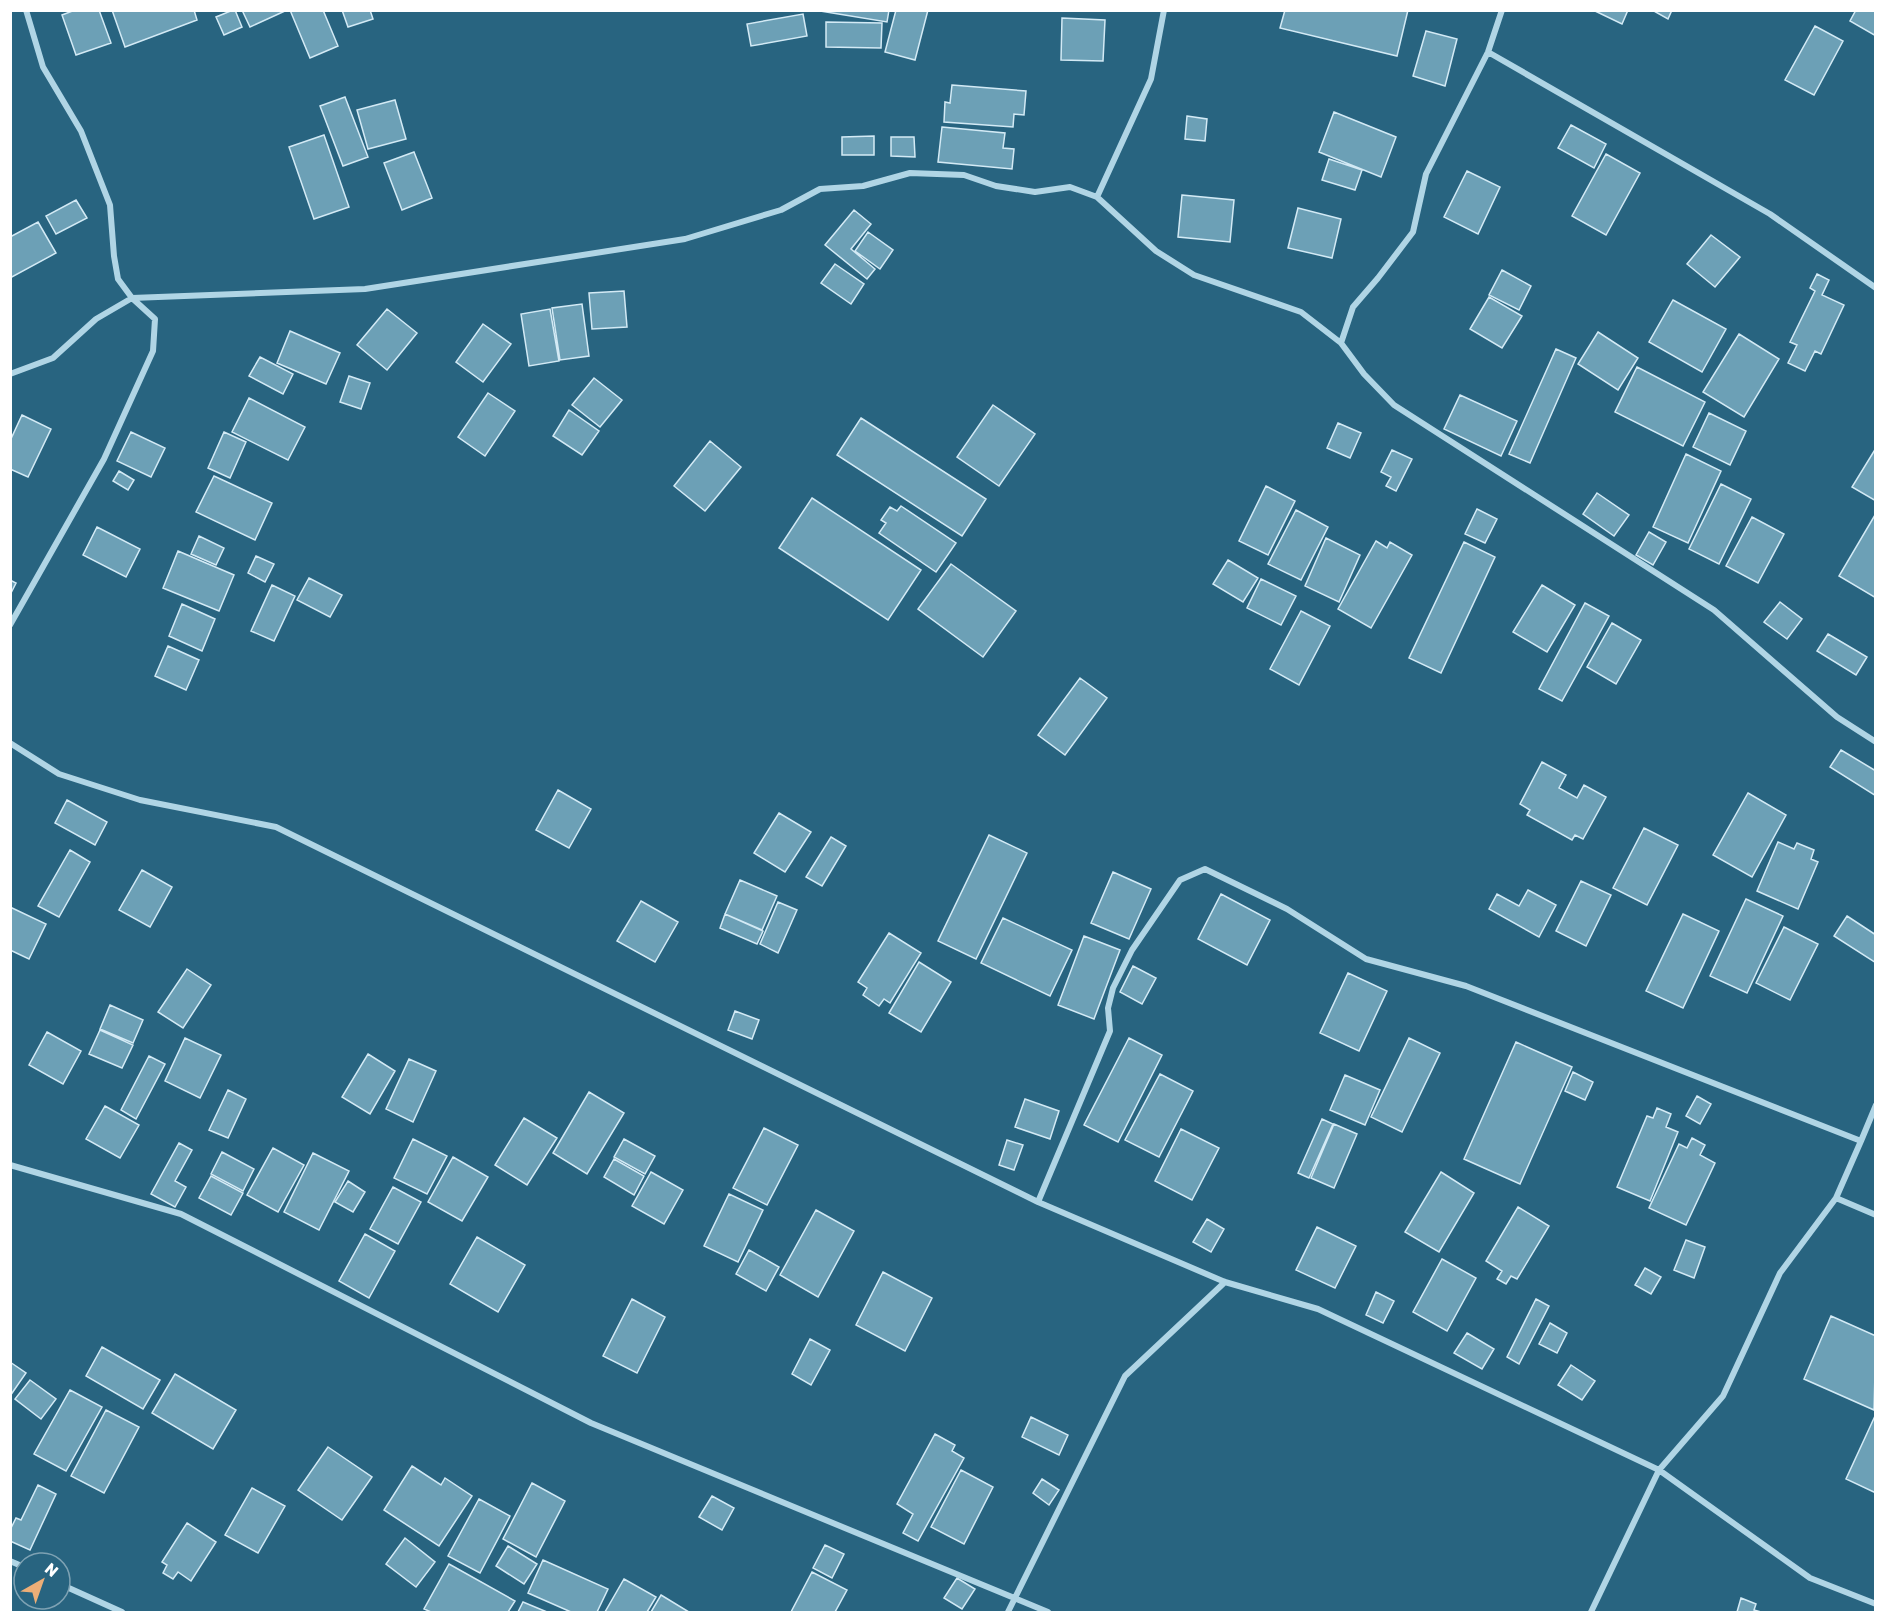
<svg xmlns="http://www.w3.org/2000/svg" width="1886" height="1623" font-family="Rubik,sans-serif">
	<rect width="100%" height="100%" fill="#286480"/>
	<path fill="#6ca0b6" stroke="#d3eaf5" stroke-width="1.5" d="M 75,10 L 99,10 L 111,43 L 76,55 L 62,15 Z
		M 112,10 L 194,10 L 197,20 L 125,47 Z
		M 233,10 L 235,10 L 242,27 L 224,35 L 216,17 Z
		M 242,10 L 285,10 L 285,11 L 250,27 Z
		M 290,10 L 323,10 L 338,46 L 310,58 Z
		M 342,10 L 370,10 L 373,19 L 348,27 Z
		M 814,10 L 889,10 L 887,22 Z
		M 896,10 L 928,10 L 915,60 L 885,52 Z
		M 1285,10 L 1408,10 L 1397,56 L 1280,28 Z
		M 1593,10 L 1628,10 L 1622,24 Z
		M 1652,10 L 1672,10 L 1668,19 Z
		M 1856,10 L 1876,10 L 1876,36 L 1850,21 Z
		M 803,14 L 807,36 L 751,46 L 747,24 Z
		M 1062,18 L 1105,20 L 1103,61 L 1061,60 Z
		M 826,22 L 882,23 L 881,48 L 826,47 Z
		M 1815,26 L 1843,41 L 1814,95 L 1785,80 Z
		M 1426,31 L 1457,39 L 1445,86 L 1413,76 Z
		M 952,85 L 1026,91 L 1024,115 L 1014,114 L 1013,127 L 944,122 L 945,102 L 950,103 Z
		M 345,97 L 368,157 L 343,166 L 320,106 Z
		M 395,100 L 406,139 L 368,149 L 357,110 Z
		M 1334,112 L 1396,137 L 1381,177 L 1319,152 Z
		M 1187,116 L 1207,119 L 1205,141 L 1185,139 Z
		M 1571,125 L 1606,144 L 1594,168 L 1558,148 Z
		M 942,127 L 1005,133 L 1003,148 L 1014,149 L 1012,169 L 938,162 Z
		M 324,135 L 349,207 L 314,219 L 289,147 Z
		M 874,136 L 874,155 L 842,155 L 842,137 Z
		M 891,137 L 914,137 L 915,157 L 891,156 Z
		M 414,152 L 432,198 L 402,210 L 384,163 Z
		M 1606,154 L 1640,173 L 1606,235 L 1572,216 Z
		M 1329,159 L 1362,170 L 1355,190 L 1322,180 Z
		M 1467,171 L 1500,187 L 1478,234 L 1444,217 Z
		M 1182,195 L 1234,200 L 1230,242 L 1178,237 Z
		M 76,200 L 87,218 L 56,234 L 46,216 Z
		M 1298,208 L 1341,219 L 1332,258 L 1288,248 Z
		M 854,210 L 871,224 L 851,249 L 875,269 L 867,279 L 825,245 Z
		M 38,222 L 56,253 L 10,278 L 10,237 Z
		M 868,232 L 893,250 L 880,269 L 855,251 Z
		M 1711,235 L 1740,257 L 1715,287 L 1687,264 Z
		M 835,264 L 864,284 L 851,304 L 821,283 Z
		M 1502,270 L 1531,286 L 1519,310 L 1489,295 Z
		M 1817,274 L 1829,280 L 1822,295 L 1844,305 L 1821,354 L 1815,351 L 1805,371 L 1788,363 L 1797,345 L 1790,342 L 1815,291 L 1810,288 Z
		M 624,291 L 627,327 L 592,329 L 589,293 Z
		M 1489,297 L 1522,316 L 1502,348 L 1470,329 Z
		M 1673,300 L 1726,329 L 1702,372 L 1649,342 Z
		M 582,304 L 589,356 L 560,360 L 552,308 Z
		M 387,309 L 417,333 L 387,370 L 357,345 Z
		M 550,309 L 559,361 L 529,366 L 521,314 Z
		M 483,324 L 511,344 L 483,382 L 456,362 Z
		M 290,331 L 340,353 L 326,384 L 277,363 Z
		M 1598,332 L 1638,358 L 1618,390 L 1578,364 Z
		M 1739,334 L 1779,359 L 1744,417 L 1703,392 Z
		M 1556,349 L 1576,358 L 1530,463 L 1509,454 Z
		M 260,357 L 293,374 L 283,394 L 249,376 Z
		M 1637,367 L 1705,402 L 1683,446 L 1615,412 Z
		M 349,376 L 370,383 L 361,409 L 340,402 Z
		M 594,378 L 622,400 L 600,427 L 572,405 Z
		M 488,393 L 515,411 L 485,456 L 458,437 Z
		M 1460,395 L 1517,421 L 1501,456 L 1444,429 Z
		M 249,398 L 305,427 L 288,460 L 232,432 Z
		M 993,405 L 1035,434 L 999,486 L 957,457 Z
		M 569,410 L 599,431 L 582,455 L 553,436 Z
		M 1709,413 L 1746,431 L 1730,465 L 1693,447 Z
		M 22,415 L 51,429 L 28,477 L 10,469 L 10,441 Z
		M 861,418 L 986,499 L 962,536 L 837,455 Z
		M 1338,423 L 1361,433 L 1350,458 L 1327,448 Z
		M 131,432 L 165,448 L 151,477 L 117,461 Z
		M 224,432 L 246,442 L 230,478 L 208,468 Z
		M 710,441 L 741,467 L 705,511 L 674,486 Z
		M 1876,448 L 1876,501 L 1852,487 Z
		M 1392,450 L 1412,459 L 1396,491 L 1386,486 L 1391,477 L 1381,472 Z
		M 1686,454 L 1721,471 L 1688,543 L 1653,527 Z
		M 119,471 L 134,480 L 128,490 L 113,481 Z
		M 214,476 L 272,503 L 255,540 L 196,512 Z
		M 1721,484 L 1751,499 L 1719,564 L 1689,549 Z
		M 1266,486 L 1295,501 L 1268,555 L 1239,541 Z
		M 1597,493 L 1629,515 L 1614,536 L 1583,514 Z
		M 812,498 L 921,570 L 888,620 L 779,548 Z
		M 901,506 L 956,543 L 936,572 L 879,533 L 886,523 L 881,520 L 890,507 L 897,511 Z
		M 1477,509 L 1497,519 L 1485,543 L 1465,534 Z
		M 1296,510 L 1328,527 L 1301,580 L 1268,564 Z
		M 1875,515 L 1876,516 L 1876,598 L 1839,576 Z
		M 1752,517 L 1784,534 L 1758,583 L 1726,566 Z
		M 97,527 L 140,549 L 126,577 L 83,555 Z
		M 1649,532 L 1666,542 L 1653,565 L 1636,555 Z
		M 199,536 L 224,548 L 216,565 L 191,554 Z
		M 1326,538 L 1360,555 L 1339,602 L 1305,586 Z
		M 1376,541 L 1387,548 L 1390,542 L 1412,555 L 1371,628 L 1338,609 Z
		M 1464,542 L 1495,557 L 1441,673 L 1409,658 Z
		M 178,551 L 234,575 L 219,611 L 163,588 Z
		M 256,556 L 274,564 L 265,582 L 248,573 Z
		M 1228,560 L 1258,578 L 1243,602 L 1213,584 Z
		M 951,564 L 1016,611 L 983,657 L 918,609 Z
		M 309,578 L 342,595 L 330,617 L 297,600 Z
		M 1261,579 L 1296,596 L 1281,625 L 1247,608 Z
		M 10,580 L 16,583 L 10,595 Z
		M 272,585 L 295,596 L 274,641 L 251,631 Z
		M 1542,585 L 1575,605 L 1547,652 L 1513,632 Z
		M 1780,602 L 1802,619 L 1787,639 L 1764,622 Z
		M 1585,603 L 1609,616 L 1562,701 L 1539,689 Z
		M 182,604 L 215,619 L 202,651 L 169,636 Z
		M 1301,611 L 1330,626 L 1299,685 L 1270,669 Z
		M 1612,623 L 1641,640 L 1616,684 L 1587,667 Z
		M 1828,634 L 1867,657 L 1856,675 L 1817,651 Z
		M 168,646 L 199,660 L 186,690 L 155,676 Z
		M 1080,678 L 1107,698 L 1065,755 L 1038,735 Z
		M 1841,750 L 1876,771 L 1876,796 L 1830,767 Z
		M 1542,762 L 1566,775 L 1559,788 L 1577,798 L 1584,785 L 1606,797 L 1583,839 L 1575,835 L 1572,840 L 1527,815 L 1530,810 L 1520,804 Z
		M 558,790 L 591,809 L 569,848 L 536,830 Z
		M 1748,793 L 1786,815 L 1752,877 L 1713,855 Z
		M 67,800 L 107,822 L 95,845 L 55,823 Z
		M 779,813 L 811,832 L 785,872 L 754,853 Z
		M 1644,828 L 1678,845 L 1647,905 L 1613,888 Z
		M 989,835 L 1027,853 L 976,959 L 938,941 Z
		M 831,837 L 846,846 L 822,886 L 806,877 Z
		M 1778,842 L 1794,849 L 1797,843 L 1814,850 L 1811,859 L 1818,862 L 1798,909 L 1757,891 Z
		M 70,850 L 90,862 L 59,917 L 38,906 Z
		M 142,870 L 172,887 L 150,927 L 119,910 Z
		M 1113,872 L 1151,889 L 1129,939 L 1091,923 Z
		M 740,880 L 777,896 L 762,930 L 725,914 Z
		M 1581,881 L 1611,895 L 1586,946 L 1556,931 Z
		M 1528,890 L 1556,905 L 1539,937 L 1489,909 L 1497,894 L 1519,906 Z
		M 1221,894 L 1270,920 L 1247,965 L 1198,939 Z
		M 1746,899 L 1783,916 L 1747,993 L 1710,976 Z
		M 641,901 L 678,922 L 655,962 L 617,941 Z
		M 778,902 L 797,910 L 778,953 L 760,944 Z
		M 10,907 L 46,924 L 29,959 L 10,950 Z
		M 725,914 L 763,931 L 757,944 L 720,928 Z
		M 1683,914 L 1719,931 L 1683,1008 L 1646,991 Z
		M 1847,916 L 1876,935 L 1876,963 L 1834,936 Z
		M 1003,918 L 1072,950 L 1050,996 L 981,963 Z
		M 1784,927 L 1818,944 L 1790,1000 L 1756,983 Z
		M 889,933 L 921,953 L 890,1003 L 884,999 L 879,1006 L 863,995 L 867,988 L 858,982 Z
		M 1084,936 L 1120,950 L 1094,1019 L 1058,1005 Z
		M 919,962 L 951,982 L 921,1032 L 889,1013 Z
		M 1133,966 L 1156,978 L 1142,1004 L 1120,992 Z
		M 187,969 L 211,985 L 183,1028 L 158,1012 Z
		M 1348,973 L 1387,991 L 1359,1051 L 1320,1033 Z
		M 110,1005 L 143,1020 L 133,1043 L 100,1029 Z
		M 735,1011 L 759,1020 L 752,1039 L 728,1030 Z
		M 100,1030 L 133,1045 L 122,1068 L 89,1054 Z
		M 47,1032 L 81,1051 L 63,1084 L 29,1065 Z
		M 185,1038 L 221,1055 L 200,1098 L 165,1081 Z
		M 1129,1038 L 1162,1055 L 1118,1142 L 1084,1125 Z
		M 1409,1038 L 1440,1053 L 1402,1132 L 1371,1117 Z
		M 1516,1042 L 1572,1067 L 1520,1184 L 1464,1159 Z
		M 368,1054 L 395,1071 L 370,1114 L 342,1097 Z
		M 149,1056 L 165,1064 L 136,1119 L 121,1110 Z
		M 409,1059 L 436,1071 L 413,1122 L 386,1109 Z
		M 1573,1072 L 1593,1082 L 1585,1100 L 1565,1091 Z
		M 1160,1074 L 1193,1091 L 1159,1157 L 1125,1140 Z
		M 1345,1075 L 1380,1090 L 1365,1125 L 1330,1110 Z
		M 228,1090 L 246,1099 L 228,1138 L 209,1130 Z
		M 589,1092 L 624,1113 L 587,1174 L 553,1153 Z
		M 1697,1096 L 1711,1104 L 1700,1124 L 1686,1116 Z
		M 1025,1099 L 1059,1111 L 1050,1139 L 1015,1127 Z
		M 105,1106 L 139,1125 L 120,1158 L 86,1139 Z
		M 1657,1108 L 1671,1114 L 1666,1127 L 1678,1132 L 1650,1201 L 1617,1187 L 1647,1116 L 1653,1118 Z
		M 524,1118 L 557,1138 L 527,1185 L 495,1165 Z
		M 1322,1119 L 1333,1124 L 1309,1178 L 1298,1173 Z
		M 1334,1124 L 1357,1134 L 1334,1188 L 1311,1178 Z
		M 764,1128 L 798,1145 L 767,1205 L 733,1188 Z
		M 1181,1129 L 1219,1148 L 1192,1200 L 1155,1181 Z
		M 1692,1138 L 1705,1145 L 1700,1155 L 1715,1163 L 1686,1225 L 1649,1208 L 1679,1144 L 1687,1148 Z
		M 413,1139 L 447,1156 L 427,1194 L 394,1178 Z
		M 624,1139 L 655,1156 L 645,1174 L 614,1157 Z
		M 1007,1140 L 1023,1145 L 1014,1170 L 999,1165 Z
		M 179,1143 L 192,1150 L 175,1181 L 186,1187 L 175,1207 L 151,1194 Z
		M 273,1148 L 304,1165 L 278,1212 L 247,1195 Z
		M 222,1152 L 254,1169 L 243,1191 L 211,1174 Z
		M 313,1153 L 349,1171 L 319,1230 L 284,1212 Z
		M 453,1157 L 488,1177 L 462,1221 L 428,1202 Z
		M 614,1159 L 644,1176 L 634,1195 L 604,1177 Z
		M 651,1172 L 683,1190 L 664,1224 L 632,1206 Z
		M 1441,1172 L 1474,1193 L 1439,1252 L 1405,1232 Z
		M 211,1176 L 243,1193 L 231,1215 L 199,1198 Z
		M 348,1181 L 365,1192 L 353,1212 L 335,1202 Z
		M 393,1187 L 421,1202 L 398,1244 L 370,1229 Z
		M 729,1194 L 763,1210 L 738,1262 L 704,1246 Z
		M 1518,1207 L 1549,1226 L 1517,1279 L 1511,1276 L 1506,1284 L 1497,1279 L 1502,1271 L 1486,1261 Z
		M 816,1210 L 854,1231 L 818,1297 L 780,1275 Z
		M 1207,1219 L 1224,1229 L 1211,1252 L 1193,1242 Z
		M 1317,1227 L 1356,1246 L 1335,1288 L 1296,1270 Z
		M 365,1234 L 395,1251 L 369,1298 L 339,1281 Z
		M 477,1237 L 525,1265 L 498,1312 L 450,1284 Z
		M 1686,1240 L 1705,1247 L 1694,1278 L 1674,1270 Z
		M 749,1250 L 779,1267 L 766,1291 L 736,1274 Z
		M 1442,1259 L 1476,1278 L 1447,1331 L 1413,1312 Z
		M 1645,1268 L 1661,1277 L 1651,1294 L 1635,1285 Z
		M 883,1272 L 932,1298 L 905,1351 L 856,1325 Z
		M 1376,1292 L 1394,1301 L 1383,1323 L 1366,1315 Z
		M 632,1299 L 665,1317 L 637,1373 L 603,1356 Z
		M 1536,1299 L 1549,1306 L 1519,1364 L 1507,1357 Z
		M 1831,1316 L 1876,1336 L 1874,1410 L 1804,1379 Z
		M 1550,1323 L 1567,1333 L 1557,1353 L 1539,1344 Z
		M 1467,1333 L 1494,1349 L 1482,1369 L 1454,1353 Z
		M 810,1339 L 830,1350 L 811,1385 L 792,1374 Z
		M 102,1347 L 160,1380 L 143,1409 L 86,1376 Z
		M 10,1362 L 26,1373 L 10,1396 Z
		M 1571,1365 L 1595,1381 L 1582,1400 L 1558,1385 Z
		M 175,1374 L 236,1410 L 213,1449 L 152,1413 Z
		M 30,1380 L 56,1399 L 41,1419 L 15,1399 Z
		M 70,1390 L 102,1407 L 66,1471 L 34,1454 Z
		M 106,1410 L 139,1427 L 104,1493 L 71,1476 Z
		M 1875,1416 L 1876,1417 L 1876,1493 L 1846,1479 Z
		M 1031,1417 L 1068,1435 L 1059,1455 L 1022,1437 Z
		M 935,1434 L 955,1445 L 952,1451 L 964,1458 L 918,1541 L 903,1533 L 913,1514 L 897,1504 Z
		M 328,1447 L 372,1477 L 342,1520 L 298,1490 Z
		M 412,1466 L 441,1485 L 445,1478 L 472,1496 L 439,1546 L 384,1510 Z
		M 961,1470 L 993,1487 L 964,1544 L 931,1527 Z
		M 1042,1479 L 1059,1490 L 1049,1505 L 1033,1493 Z
		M 532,1483 L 565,1501 L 536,1557 L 503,1539 Z
		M 38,1485 L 56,1494 L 30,1550 L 10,1541 L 10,1530 L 16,1518 L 21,1520 Z
		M 252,1488 L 285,1506 L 258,1553 L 225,1535 Z
		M 712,1496 L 734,1508 L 722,1530 L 699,1517 Z
		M 479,1499 L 510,1516 L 480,1573 L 448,1556 Z
		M 187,1523 L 216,1542 L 191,1581 L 178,1572 L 173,1579 L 163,1573 L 167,1565 L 162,1562 Z
		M 405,1538 L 435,1562 L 416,1587 L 386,1564 Z
		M 825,1545 L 844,1554 L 832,1578 L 813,1568 Z
		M 508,1546 L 537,1564 L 524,1584 L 496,1566 Z
		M 543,1560 L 608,1589 L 597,1612 L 571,1612 L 528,1593 Z
		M 449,1564 L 515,1601 L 508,1612 L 431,1612 L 424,1609 Z
		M 812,1572 L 847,1590 L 835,1612 L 791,1612 Z
		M 957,1578 L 975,1589 L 962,1609 L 944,1598 Z
		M 624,1579 L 656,1597 L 647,1612 L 605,1612 Z
		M 661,1595 L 689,1612 L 651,1612 Z
		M 1741,1598 L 1756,1604 L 1754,1610 L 1761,1612 L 1737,1612 Z
		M 523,1602 L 547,1612 L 518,1612 Z"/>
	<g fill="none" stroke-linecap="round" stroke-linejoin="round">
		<path stroke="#b0d5e5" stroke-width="6" d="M 1488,52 L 1770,214 L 1876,288
			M 1097,197 L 1151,79 L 1164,10
			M 1341,343 L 1364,374 L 1394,405 L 1714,610 L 1837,717 L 1876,742
			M 10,374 L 53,358 L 96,319 L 132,298 L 118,279 L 114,256 L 110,205 L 81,131 L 43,67 L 26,10
			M 10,625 L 104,459 L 153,351 L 155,319 L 132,298 L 365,289 L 685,239 L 781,210 L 820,189 L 863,186 L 910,173 L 964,175 L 996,186 L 1035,192 L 1070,187 L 1097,197 L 1156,251 L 1194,275 L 1301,312 L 1341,343 L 1353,307 L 1378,278 L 1413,232 L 1426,174 L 1488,52 L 1502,10
			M 10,743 L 59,774 L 140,800 L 276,827 L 1038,1202 L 1225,1282 L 1318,1309 L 1659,1470 L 1810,1578 L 1876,1604
			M 1861,1141 L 1876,1105
			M 10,1165 L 181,1214 L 591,1423 L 1048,1612
			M 1836,1198 L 1876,1215
			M 1038,1202 L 1110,1031 L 1108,1008 L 1113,988 L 1132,950 L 1180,880 L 1205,869 L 1287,909 L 1366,959 L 1466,986 L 1861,1141 L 1836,1198 L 1780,1273 L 1723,1396 L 1659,1470 L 1591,1612
			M 10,1561 L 24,1567
			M 60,1584 L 122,1612
			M 1008,1612 L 1125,1376 L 1225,1282"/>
	</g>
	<rect width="1886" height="1623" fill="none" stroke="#ffffff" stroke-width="24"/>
	<g transform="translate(42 1581) rotate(40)"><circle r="28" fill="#286480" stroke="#7ea2b3" stroke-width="1.5"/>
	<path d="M0-4.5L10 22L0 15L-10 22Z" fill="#edae77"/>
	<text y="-9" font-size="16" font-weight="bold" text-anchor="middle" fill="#ffffff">N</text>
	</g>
</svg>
